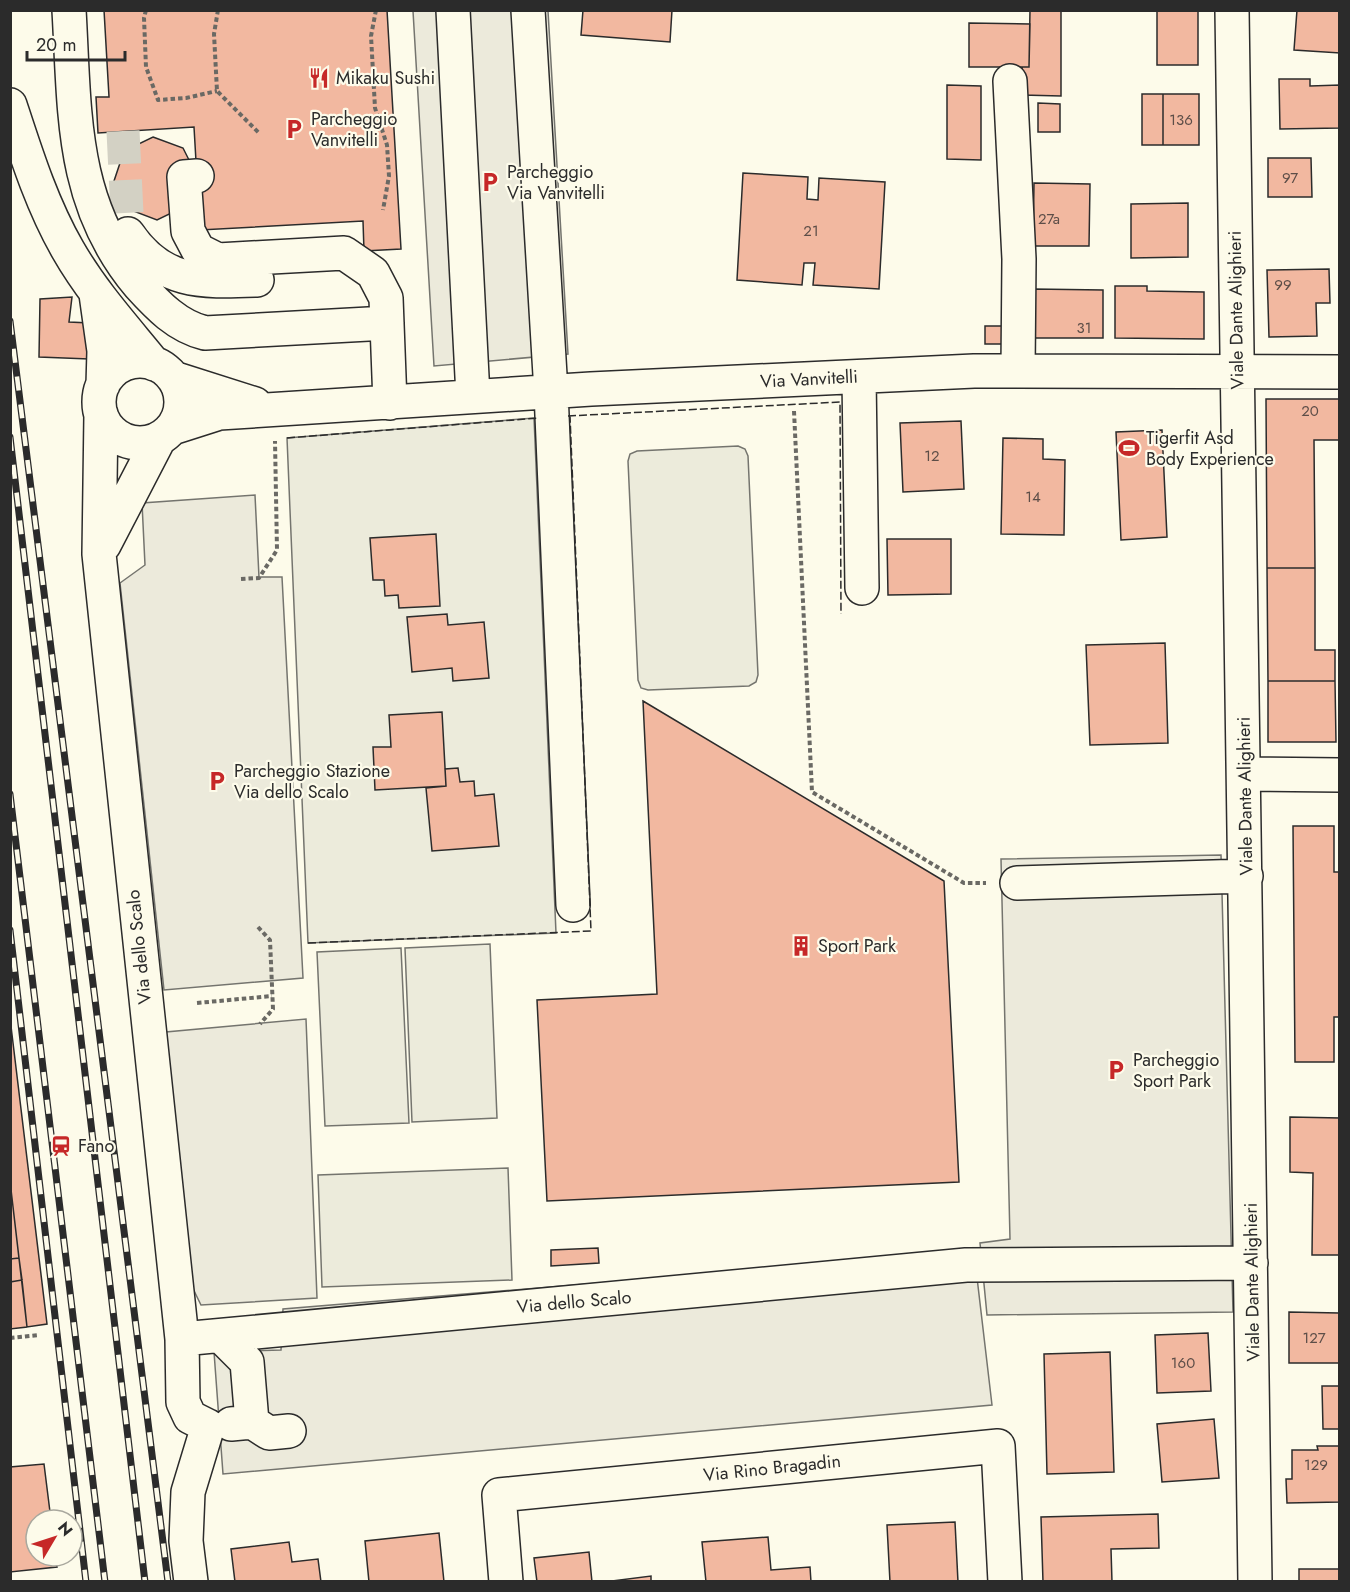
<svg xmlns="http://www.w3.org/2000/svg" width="1350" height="1592" font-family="Jost,sans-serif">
	<rect width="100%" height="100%" fill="#fdfbea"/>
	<path fill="#ecebdb" stroke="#74746e" stroke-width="1.5" d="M 534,418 L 556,933 L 308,943 L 287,438 Z
		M 738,446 L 745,449 L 748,456 L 758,675 L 756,682 L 749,686 L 648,690 L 641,688 L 638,680 L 628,461 L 630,454 L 637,451 Z
		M 490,944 L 497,1118 L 412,1122 L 405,948 Z
		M 401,948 L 409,1123 L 325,1126 L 317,952 Z
		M 508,1168 L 512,1280 L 322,1287 L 318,1175 Z"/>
	<path fill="#eceadb" stroke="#74746e" stroke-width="1.5" d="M 413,11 L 548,11 L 568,354 L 434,366 Z
		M 255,495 L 259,577 L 282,577 L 303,978 L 164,990 L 120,583 L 145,565 L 142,503 Z
		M 1221,855 L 1233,1312 L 987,1315 L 980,1243 L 1010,1239 L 1001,859 Z
		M 306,1019 L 317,1298 L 201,1305 L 178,1258 L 155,1033 Z
		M 974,1252 L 992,1405 L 223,1474 L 214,1352 L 281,1350 L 283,1309 Z"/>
	<path fill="#f2b8a0" stroke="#2b2b2b" stroke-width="1.5" d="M 104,10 L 387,10 L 401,249 L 364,251 L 363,221 L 200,230 L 194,127 L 98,133 L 96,97 L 109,97 Z
		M 583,10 L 672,10 L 670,42 L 581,35 Z
		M 1030,10 L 1061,10 L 1061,96 L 1022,95 L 1022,67 L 1029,67 Z
		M 1157,10 L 1198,10 L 1198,65 L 1157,65 Z
		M 1297,10 L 1340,10 L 1340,53 L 1294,50 Z
		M 969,23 L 1030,24 L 1029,67 L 969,67 Z
		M 1279,79 L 1310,79 L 1310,86 L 1340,85 L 1340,128 L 1280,129 Z
		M 947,85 L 981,86 L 981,160 L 947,159 Z
		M 1142,94 L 1163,94 L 1163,145 L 1142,145 Z
		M 1163,94 L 1199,94 L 1199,145 L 1163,145 Z
		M 1038,103 L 1060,104 L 1060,132 L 1038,132 Z
		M 153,137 L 183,148 L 197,176 L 186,206 L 157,220 L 128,209 L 114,181 L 124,151 Z
		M 1268,158 L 1311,158 L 1312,197 L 1268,197 Z
		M 743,173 L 808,177 L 807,199 L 818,200 L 819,178 L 885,182 L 879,289 L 813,285 L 815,263 L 804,263 L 802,285 L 737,280 Z
		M 1034,183 L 1090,184 L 1089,246 L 1033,246 Z
		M 1188,203 L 1188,257 L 1131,258 L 1131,204 Z
		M 1329,269 L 1330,303 L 1316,303 L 1317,336 L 1269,337 L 1267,270 Z
		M 1115,286 L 1147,286 L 1147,291 L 1204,292 L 1204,339 L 1115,338 Z
		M 1033,289 L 1103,290 L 1103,338 L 1032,338 Z
		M 72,297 L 69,322 L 90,323 L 89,359 L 39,357 L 40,299 Z
		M 985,326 L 1002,326 L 1002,344 L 985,344 Z
		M 1266,399 L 1340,399 L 1340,440 L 1314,440 L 1315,568 L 1267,568 Z
		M 961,421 L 964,489 L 903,492 L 900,423 Z
		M 1162,430 L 1167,537 L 1121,540 L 1116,432 Z
		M 1003,438 L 1043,439 L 1043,459 L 1065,460 L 1064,535 L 1001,534 Z
		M 436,534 L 440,606 L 399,608 L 398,595 L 385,596 L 384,580 L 373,580 L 370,538 Z
		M 887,539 L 951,539 L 951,594 L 888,595 Z
		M 1267,568 L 1315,568 L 1315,650 L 1335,650 L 1335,681 L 1268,681 Z
		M 447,614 L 448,625 L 484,622 L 489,678 L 453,681 L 452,668 L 412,672 L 407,617 Z
		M 1165,643 L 1168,743 L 1090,745 L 1086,645 Z
		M 1268,681 L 1335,681 L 1336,742 L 1268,742 Z
		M 643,701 L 944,881 L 959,1182 L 547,1201 L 537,1000 L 657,994 Z
		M 442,712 L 446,786 L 375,790 L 373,747 L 391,747 L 389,715 Z
		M 458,768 L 460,782 L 474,781 L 475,796 L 494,794 L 499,846 L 432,851 L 426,788 L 446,786 L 445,769 Z
		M 1293,826 L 1334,826 L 1334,872 L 1340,872 L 1340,1017 L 1334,1017 L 1334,1062 L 1295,1062 Z
		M 10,1018 L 47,1324 L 27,1327 L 10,1181 Z
		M 1290,1117 L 1340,1118 L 1340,1255 L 1312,1255 L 1313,1173 L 1290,1172 Z
		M 10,1181 L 19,1258 L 10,1259 Z
		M 598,1248 L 599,1263 L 551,1266 L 551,1250 Z
		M 19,1258 L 22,1280 L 10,1282 L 10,1259 Z
		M 22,1280 L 27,1327 L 10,1329 L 10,1282 Z
		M 1289,1312 L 1339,1313 L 1339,1363 L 1289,1363 Z
		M 1208,1333 L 1211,1391 L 1157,1393 L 1155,1335 Z
		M 1110,1352 L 1114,1472 L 1047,1474 L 1044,1354 Z
		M 1322,1386 L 1340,1386 L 1340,1429 L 1323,1429 Z
		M 1214,1419 L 1219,1478 L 1162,1482 L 1157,1424 Z
		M 1317,1446 L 1340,1446 L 1340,1502 L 1287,1503 L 1286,1479 L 1292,1479 L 1292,1450 L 1318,1450 Z
		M 44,1464 L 51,1520 L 36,1520 L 36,1556 L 55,1556 L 57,1567 L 10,1572 L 10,1467 Z
		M 1158,1514 L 1159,1548 L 1111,1549 L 1112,1582 L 1043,1582 L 1041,1517 Z
		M 955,1522 L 958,1582 L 890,1582 L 887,1525 Z
		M 439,1533 L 444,1582 L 369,1582 L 365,1541 Z
		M 768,1537 L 771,1570 L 810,1567 L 811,1582 L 706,1582 L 702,1542 Z
		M 289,1542 L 292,1562 L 318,1559 L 321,1582 L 235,1582 L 231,1549 Z
		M 589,1552 L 592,1582 L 537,1582 L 534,1558 Z
		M 1299,1569 L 1340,1569 L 1340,1582 L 1299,1582 Z
		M 651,1576 L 651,1582 L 604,1582 Z"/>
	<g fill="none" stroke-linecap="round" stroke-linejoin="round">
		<path stroke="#d3d1c4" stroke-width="33" stroke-dasharray="33 16" stroke-linecap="butt" d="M 123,131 L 128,234"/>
		<g stroke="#2b2b2b" stroke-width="36">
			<path id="minor" d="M 69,10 C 75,112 70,203 139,285 C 158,306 177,326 205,333 L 387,323
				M 453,10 L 473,396
				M 528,10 L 551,392 L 573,905
				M 1232,10 L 1255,1582
				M 1010,81 L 1019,259 L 1018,370
				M 10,105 C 26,154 42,205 68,250 C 92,292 124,327 154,364
				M 197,176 L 184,177 L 188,231 L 198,250 L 218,260 L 344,253 L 373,273 L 386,298 L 390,403
				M 128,234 C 162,284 201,282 257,280
				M 96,294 L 104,351 L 103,385
				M99 402a41 41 0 1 1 82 0a41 41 0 1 1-82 0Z
				M 859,377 L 862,588
				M 173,378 L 255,404
				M 101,414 L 99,554 L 182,1339 L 183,1402 L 190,1417 L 208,1426
				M 172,428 L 219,413 L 591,389 L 974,371 L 1340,372
				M 104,545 L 159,439
				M 1245,774 L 1340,775
				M 1017,883 L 1246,876
				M 221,1336 L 247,1362 L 252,1422
				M 182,1339 L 966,1265 L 1251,1263
				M 231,1424 L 252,1422 L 269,1433 L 289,1431
				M 191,1582 L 186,1541 L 188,1492 L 208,1426
				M 506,1582 L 499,1495 L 998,1446 L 1005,1582"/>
		</g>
		<path stroke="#6a6964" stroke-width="4" stroke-dasharray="4.5 3" stroke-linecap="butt" d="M 146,10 L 144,18 L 146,67 L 158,100 L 186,98 L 217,91
			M 218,10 L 214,34 L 217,91 L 260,134
			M 376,10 L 371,36 L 375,108 L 387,145 L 389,176 L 383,210
			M 794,411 L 812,792 L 964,883 L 986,883
			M 241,579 L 259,578 L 277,550 L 275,441
			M 258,927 L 270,940 L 273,1009 L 260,1024
			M 197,1003 L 272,996
			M 10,1338 L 39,1335"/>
		<use href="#minor" stroke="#fdfbea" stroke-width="33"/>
		<g stroke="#2b2b2b" stroke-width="7">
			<path id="rail" d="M 10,321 L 168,1582
				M 10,437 L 145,1582
				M 10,794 L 105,1582
				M 10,930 L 86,1582"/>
		</g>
		<use href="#rail" stroke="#fdfbea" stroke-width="4.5" stroke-dasharray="14" stroke-linecap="butt"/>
		<path stroke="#2b2b2b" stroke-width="1.5" stroke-dasharray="8 3" stroke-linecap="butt" d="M 568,416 L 840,402 L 841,614
			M 287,438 L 538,418
			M 308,943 L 591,931 L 570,416"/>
	</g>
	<defs>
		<g id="restaurant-bare" transform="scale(1.62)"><path d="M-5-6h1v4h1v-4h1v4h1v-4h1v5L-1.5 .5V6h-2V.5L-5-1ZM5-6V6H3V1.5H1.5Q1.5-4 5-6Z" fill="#c62828" stroke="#fdfbea" stroke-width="2.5" paint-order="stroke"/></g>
		<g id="parking-bare" transform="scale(1.62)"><path d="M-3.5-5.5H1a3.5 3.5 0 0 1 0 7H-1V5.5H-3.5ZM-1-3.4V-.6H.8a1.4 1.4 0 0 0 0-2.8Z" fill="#c62828" stroke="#fdfbea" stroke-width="2.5" paint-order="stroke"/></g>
		<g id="stadium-bare" transform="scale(1.62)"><path d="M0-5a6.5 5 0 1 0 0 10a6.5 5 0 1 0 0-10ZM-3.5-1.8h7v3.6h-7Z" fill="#c62828" stroke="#fdfbea" stroke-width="2.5" paint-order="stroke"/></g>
		<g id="building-bare" transform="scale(1.62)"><path d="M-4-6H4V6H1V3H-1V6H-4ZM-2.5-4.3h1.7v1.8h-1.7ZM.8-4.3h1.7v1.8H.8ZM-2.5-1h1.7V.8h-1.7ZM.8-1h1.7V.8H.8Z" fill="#c62828" stroke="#fdfbea" stroke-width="2.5" paint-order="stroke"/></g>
		<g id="station-bare" transform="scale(1.62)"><path d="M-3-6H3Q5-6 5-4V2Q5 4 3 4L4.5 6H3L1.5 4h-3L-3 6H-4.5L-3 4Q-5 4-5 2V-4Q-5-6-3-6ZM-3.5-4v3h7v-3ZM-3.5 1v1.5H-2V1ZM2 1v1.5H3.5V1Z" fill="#c62828" stroke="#fdfbea" stroke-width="2.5" paint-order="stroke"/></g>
	</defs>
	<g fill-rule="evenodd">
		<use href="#restaurant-bare" x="319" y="78"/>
		<use href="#parking-bare" x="294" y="129"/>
		<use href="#parking-bare" x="490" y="182"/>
		<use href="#stadium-bare" x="1129" y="448"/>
		<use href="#parking-bare" x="217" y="781"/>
		<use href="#building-bare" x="801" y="946"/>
		<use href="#parking-bare" x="1116" y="1070"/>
		<use href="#station-bare" x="61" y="1146"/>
	</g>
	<g text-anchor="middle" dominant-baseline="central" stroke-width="4.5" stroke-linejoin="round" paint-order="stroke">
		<g font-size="15" fill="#5d4e48">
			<text x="1181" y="120">136</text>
			<text x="1290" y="178">97</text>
			<text x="1049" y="219">27a</text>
			<text x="811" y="231">21</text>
			<text x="1283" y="285">99</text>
			<text x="1084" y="328">31</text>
			<text x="1310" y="411">20</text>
			<text x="932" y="456">12</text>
			<text x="1033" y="497">14</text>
			<text x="1314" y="1338">127</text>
			<text x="1183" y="1363">160</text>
			<text x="1316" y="1465">129</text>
		</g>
		<g font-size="18" fill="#2b2b2b" stroke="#fdfbea" text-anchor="start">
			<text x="336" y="78">Mikaku Sushi</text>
			<text x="311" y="119">Parcheggio<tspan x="311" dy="21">Vanvitelli</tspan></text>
			<text x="507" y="172">Parcheggio<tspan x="507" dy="21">Via Vanvitelli</tspan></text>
			<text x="1146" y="438">Tigerfit Asd<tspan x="1146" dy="21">Body Experience</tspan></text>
			<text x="234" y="771">Parcheggio Stazione<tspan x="234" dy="21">Via dello Scalo</tspan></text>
			<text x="818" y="946">Sport Park</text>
			<text x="1133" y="1060">Parcheggio<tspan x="1133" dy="21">Sport Park</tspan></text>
			<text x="78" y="1146">Fano</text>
		</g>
		<g font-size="18" fill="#2b2b2b" stroke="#fdfbea">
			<text transform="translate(1236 310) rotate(-91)">Viale Dante Alighieri</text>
			<text transform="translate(809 379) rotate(-3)">Via Vanvitelli</text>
			<text transform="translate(1245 796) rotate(-91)">Viale Dante Alighieri</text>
			<text transform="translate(139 947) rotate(-96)">Via dello Scalo</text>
			<text transform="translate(1252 1282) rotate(-91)">Viale Dante Alighieri</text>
			<text transform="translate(574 1302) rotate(-5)">Via dello Scalo</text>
			<text transform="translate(772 1468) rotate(-6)">Via Rino Bragadin</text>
		</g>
	</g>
	<rect width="1350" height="1592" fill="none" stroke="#2b2b2b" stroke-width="24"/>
	<g transform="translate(54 1538) rotate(51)"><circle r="28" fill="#fdfbea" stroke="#a9a89e" stroke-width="1.5"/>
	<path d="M0-4.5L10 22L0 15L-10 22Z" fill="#c62828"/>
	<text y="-9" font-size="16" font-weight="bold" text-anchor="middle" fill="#2b2b2b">N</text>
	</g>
	<path d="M27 51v9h98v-9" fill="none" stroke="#2b2b2b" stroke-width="3"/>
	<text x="36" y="51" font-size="18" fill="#2b2b2b" stroke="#fdfbea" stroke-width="4.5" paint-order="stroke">20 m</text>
</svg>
